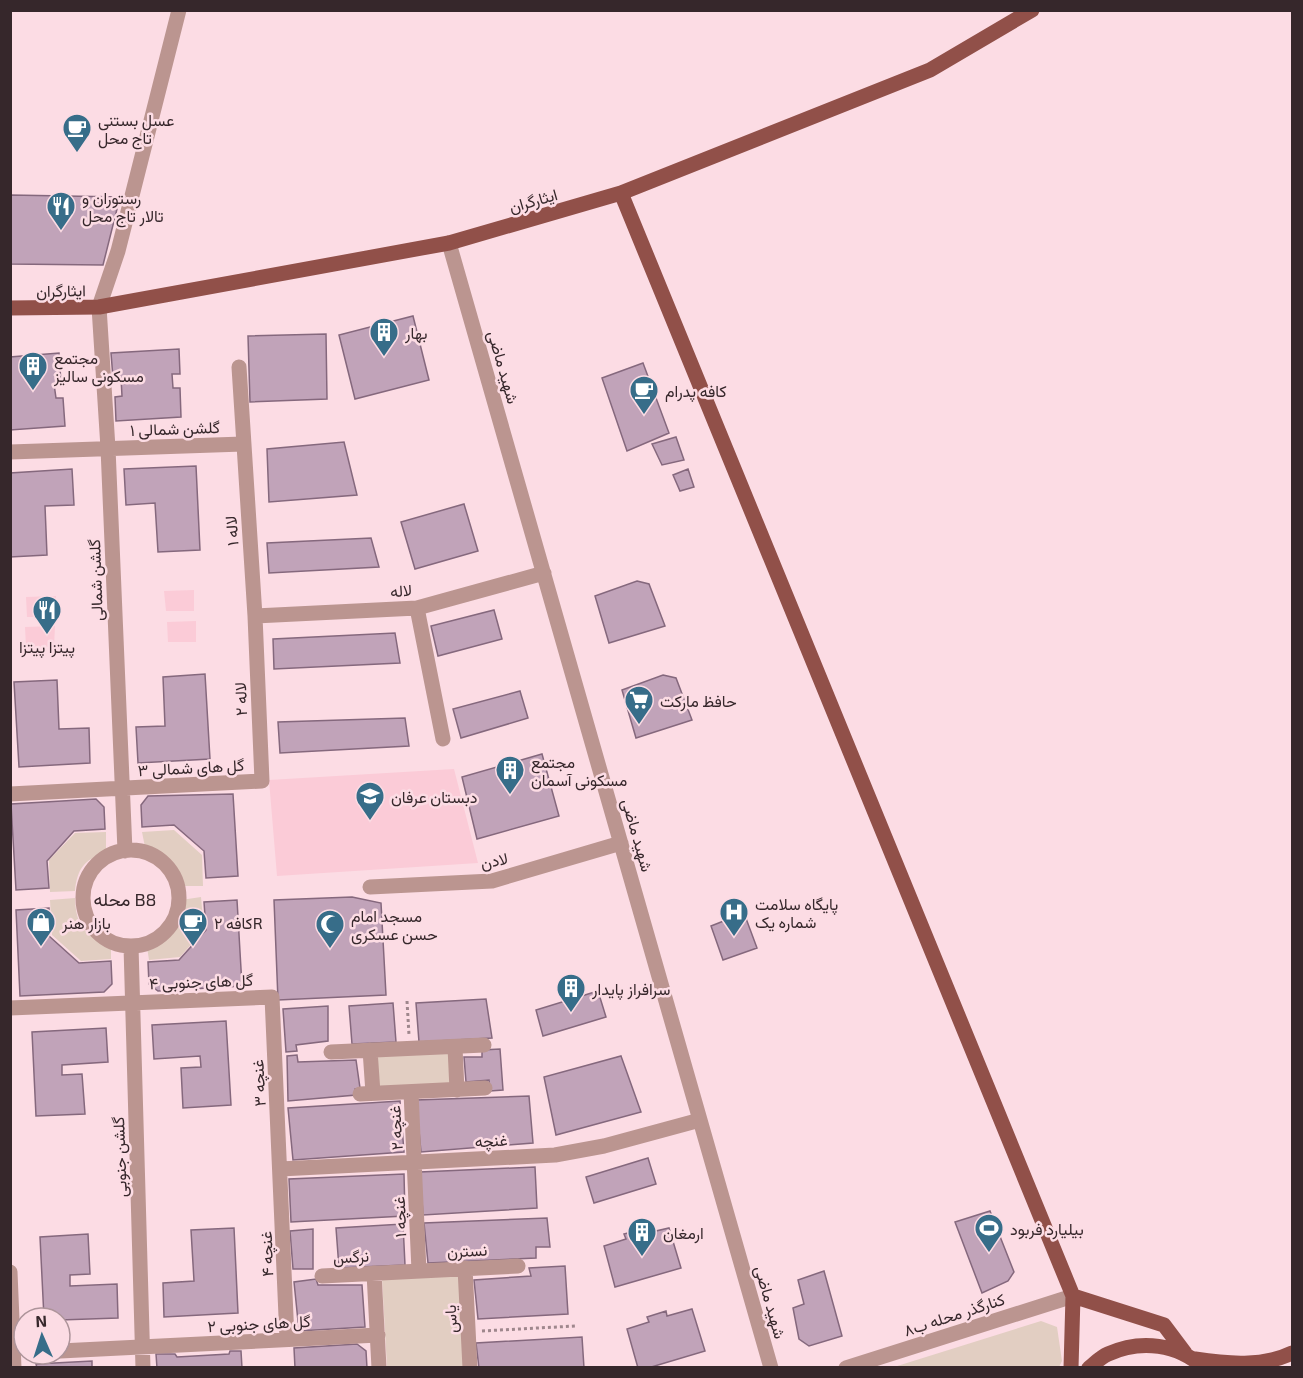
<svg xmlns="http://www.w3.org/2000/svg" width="1303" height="1378" font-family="'Exo 2',Vazirmatn,sans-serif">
	<rect width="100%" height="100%" fill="#fcdce4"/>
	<path fill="#fbcbd7" d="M 194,590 L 194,611 L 166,611 L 164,591 Z
		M 56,596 L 56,617 L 27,617 L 26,597 Z
		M 196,621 L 196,642 L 168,642 L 167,622 Z
		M 55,626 L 54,647 L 26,647 L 25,627 Z
		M 454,769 L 478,863 L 277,876 L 269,780 Z"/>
	<path fill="#e2cec2" d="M 174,830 L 202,855 L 203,886 L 181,886 C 177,866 163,855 145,847 L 142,832 Z
		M 106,832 L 106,854 C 84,858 77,870 75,891 L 50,892 L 49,860 L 75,833 Z
		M 201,897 L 204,930 L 180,957 L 149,960 L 147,947 C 167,937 178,922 181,900 Z
		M 75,898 C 76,927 85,935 111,945 L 111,959 L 81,961 L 52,935 L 50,900 Z
		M 451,1050 L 453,1086 L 378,1090 L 375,1053 Z
		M 460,1275 L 465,1367 L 387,1367 L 382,1279 Z
		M 1041,1321 L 1057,1327 L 1062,1361 L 1059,1367 L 894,1367 Z"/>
	<path fill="#c1a3b9" stroke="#85687d" stroke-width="1.5" d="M 10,195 L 120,197 L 103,265 L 10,264 Z
		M 413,316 L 429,380 L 355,399 L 339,335 Z
		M 326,334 L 327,399 L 250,402 L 248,336 Z
		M 179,349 L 180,374 L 172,374 L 173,388 L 180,388 L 181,417 L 116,421 L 115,397 L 122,396 L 121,378 L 113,378 L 111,353 Z
		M 59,353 L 61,383 L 54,384 L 56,398 L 63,398 L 65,426 L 10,430 L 10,357 Z
		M 643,363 L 669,433 L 627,451 L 602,378 Z
		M 676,437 L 684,460 L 662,465 L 652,444 Z
		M 344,442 L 357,495 L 269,502 L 267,449 Z
		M 196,466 L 200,550 L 158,552 L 155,503 L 126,505 L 124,469 Z
		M 72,469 L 74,505 L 45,506 L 47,555 L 10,557 L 10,473 Z
		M 688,469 L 694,487 L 680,491 L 673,475 Z
		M 464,504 L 478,551 L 415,569 L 401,522 Z
		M 371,538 L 379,567 L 269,573 L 267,543 Z
		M 637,581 L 649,584 L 665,626 L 609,643 L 595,596 Z
		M 494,610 L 502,639 L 438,656 L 431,626 Z
		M 395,633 L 400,663 L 274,669 L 273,639 Z
		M 205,674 L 210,759 L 138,763 L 136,727 L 165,726 L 163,677 Z
		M 663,675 L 676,678 L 692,720 L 636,738 L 622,690 Z
		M 57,680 L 59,729 L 89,728 L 90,763 L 19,767 L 14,682 Z
		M 520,691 L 528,718 L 461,738 L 453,709 Z
		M 405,718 L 409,746 L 280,753 L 278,722 Z
		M 542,754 L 559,816 L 477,839 L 462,777 Z
		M 233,794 L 238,876 L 206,878 L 204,851 L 174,825 L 142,827 L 141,805 L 148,796 Z
		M 96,799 L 104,807 L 105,829 L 74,831 L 47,861 L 49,888 L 16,890 L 11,804 Z
		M 352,897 L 381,903 L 386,995 L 278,1000 L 274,900 Z
		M 237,900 L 242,986 L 158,991 L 149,984 L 148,962 L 179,960 L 206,930 L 204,902 Z
		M 49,908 L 49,936 L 79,963 L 111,961 L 112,984 L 104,992 L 20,996 L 16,910 Z
		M 744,913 L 757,948 L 723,960 L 711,926 Z
		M 598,991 L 606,1017 L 543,1036 L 536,1010 Z
		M 486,999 L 492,1038 L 419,1042 L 416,1003 Z
		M 393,1003 L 396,1042 L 352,1044 L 349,1006 Z
		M 328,1006 L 328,1041 L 296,1045 L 297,1051 L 286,1052 L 283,1009 Z
		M 226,1021 L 231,1105 L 183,1108 L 181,1068 L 201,1067 L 200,1056 L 154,1059 L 152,1025 Z
		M 106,1028 L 108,1062 L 62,1065 L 62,1075 L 82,1074 L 85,1114 L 36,1116 L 32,1032 Z
		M 500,1049 L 503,1090 L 490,1091 L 489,1080 L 466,1082 L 464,1057 L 482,1057 L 482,1050 Z
		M 297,1055 L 298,1062 L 356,1060 L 360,1088 L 355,1089 L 356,1095 L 288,1101 L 287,1056 Z
		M 621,1056 L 641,1112 L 556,1135 L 544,1077 Z
		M 529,1096 L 533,1143 L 421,1152 L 416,1100 Z
		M 400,1101 L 404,1152 L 293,1160 L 288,1108 Z
		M 648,1158 L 656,1184 L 594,1203 L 586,1177 Z
		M 535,1167 L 537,1208 L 423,1215 L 420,1172 Z
		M 404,1174 L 405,1216 L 291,1222 L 289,1179 Z
		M 990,1211 L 1014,1272 L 1008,1281 L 982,1293 L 955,1222 Z
		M 547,1218 L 550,1247 L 536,1247 L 536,1258 L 428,1263 L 424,1223 Z
		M 403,1224 L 405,1265 L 339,1268 L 336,1228 Z
		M 234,1228 L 238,1313 L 164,1317 L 163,1283 L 194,1281 L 191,1230 Z
		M 669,1228 L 681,1268 L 615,1287 L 604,1246 L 626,1239 L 624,1234 L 643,1229 L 643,1234 Z
		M 313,1229 L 313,1269 L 293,1269 L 290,1231 Z
		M 88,1234 L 90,1274 L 70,1275 L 70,1286 L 117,1284 L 118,1318 L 60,1320 L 60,1318 L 44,1318 L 40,1237 Z
		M 565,1266 L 568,1314 L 478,1319 L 474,1280 L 531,1276 L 529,1268 Z
		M 824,1271 L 842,1336 L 809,1346 L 799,1339 L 793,1308 L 804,1304 L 798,1280 Z
		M 316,1279 L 318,1285 L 362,1285 L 365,1327 L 299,1331 L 294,1282 Z
		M 692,1309 L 705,1351 L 648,1368 L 638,1368 L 627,1329 L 649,1322 L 647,1317 L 666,1311 L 667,1316 Z
		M 582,1337 L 584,1368 L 479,1368 L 476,1343 Z
		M 357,1344 L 366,1351 L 367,1368 L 295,1368 L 294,1348 Z
		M 230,1351 L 241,1351 L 242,1368 L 157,1368 L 156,1354 L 175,1354 L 177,1357 L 229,1354 Z
		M 92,1361 L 92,1368 L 37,1368 L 36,1364 Z"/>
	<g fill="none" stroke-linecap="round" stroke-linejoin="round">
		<path stroke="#9f878d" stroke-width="3" stroke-dasharray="3 3" stroke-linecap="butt" d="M 407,1001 L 409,1035
			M 482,1331 L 575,1326"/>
		<path stroke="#bb9590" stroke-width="15" d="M 449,243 L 771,1368
			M 10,452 L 243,444
			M 417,608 L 443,739
			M 255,616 L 417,608 L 544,573
			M 10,794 L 262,781 L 255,616 L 239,367
			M83 898a48 48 0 1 1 96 0a48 48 0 1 1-96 0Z
			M 125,851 L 108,448 L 99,307 L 118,251 L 179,10
			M 370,887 L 492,881 L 621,843
			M 131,946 L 143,1368
			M 10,1008 L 272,997 L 287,1339
			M 455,1047 L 457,1090
			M 370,1050 L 373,1093
			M 331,1052 L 484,1045
			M 411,1092 L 419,1271
			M 360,1094 L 485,1088
			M 280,1169 L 555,1155 L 604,1146 L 700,1120
			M 465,1268 L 470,1368
			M 10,1272 L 14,1368
			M 374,1273 L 379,1368
			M 322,1276 L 518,1266
			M 60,1351 L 378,1335
			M 846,1368 L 1073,1296"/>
		<path stroke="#915049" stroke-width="15" d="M 621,193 L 1073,1296 L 1071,1368
			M 10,308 L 99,307 L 449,243 L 621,193 L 930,70 L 1032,10
			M 1073,1296 L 1164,1325 L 1185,1353
			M 1195,1359 C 1227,1364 1263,1367 1292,1353
			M 1089,1368 C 1095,1363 1101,1357 1108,1354 C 1141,1339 1178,1344 1204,1368"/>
	</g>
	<defs>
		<g id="cafe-pin" transform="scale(1.5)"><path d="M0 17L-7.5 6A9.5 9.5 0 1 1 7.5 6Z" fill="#376d89" stroke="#fcdce4"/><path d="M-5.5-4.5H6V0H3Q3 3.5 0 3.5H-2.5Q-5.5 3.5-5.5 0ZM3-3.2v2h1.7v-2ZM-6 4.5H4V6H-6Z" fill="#fff"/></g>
		<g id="restaurant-pin" transform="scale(1.5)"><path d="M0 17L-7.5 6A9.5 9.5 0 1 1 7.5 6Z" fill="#376d89" stroke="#fcdce4"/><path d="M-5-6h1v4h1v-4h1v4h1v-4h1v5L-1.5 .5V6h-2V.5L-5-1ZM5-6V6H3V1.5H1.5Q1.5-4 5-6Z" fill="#fff"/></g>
		<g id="building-pin" transform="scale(1.5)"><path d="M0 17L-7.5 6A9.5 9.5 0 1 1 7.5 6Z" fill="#376d89" stroke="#fcdce4"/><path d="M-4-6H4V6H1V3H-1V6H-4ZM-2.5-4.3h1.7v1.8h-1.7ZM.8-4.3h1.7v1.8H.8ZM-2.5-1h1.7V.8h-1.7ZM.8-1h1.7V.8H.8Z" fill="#fff"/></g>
		<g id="supermarket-pin" transform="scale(1.5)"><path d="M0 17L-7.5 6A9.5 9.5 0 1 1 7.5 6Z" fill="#376d89" stroke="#fcdce4"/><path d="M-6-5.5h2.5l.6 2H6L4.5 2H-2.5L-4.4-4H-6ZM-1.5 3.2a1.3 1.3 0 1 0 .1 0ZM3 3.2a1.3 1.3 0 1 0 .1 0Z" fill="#fff"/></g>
		<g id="school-pin" transform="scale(1.5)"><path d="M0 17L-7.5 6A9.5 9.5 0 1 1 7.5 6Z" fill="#376d89" stroke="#fcdce4"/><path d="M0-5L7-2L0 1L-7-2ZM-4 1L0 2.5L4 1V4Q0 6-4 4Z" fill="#fff"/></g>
		<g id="hospital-pin" transform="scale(1.5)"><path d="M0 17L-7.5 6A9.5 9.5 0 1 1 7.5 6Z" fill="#376d89" stroke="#fcdce4"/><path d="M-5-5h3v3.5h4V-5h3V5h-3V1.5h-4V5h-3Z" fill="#fff"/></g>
		<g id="shop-pin" transform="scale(1.5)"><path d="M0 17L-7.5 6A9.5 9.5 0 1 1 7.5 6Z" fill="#376d89" stroke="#fcdce4"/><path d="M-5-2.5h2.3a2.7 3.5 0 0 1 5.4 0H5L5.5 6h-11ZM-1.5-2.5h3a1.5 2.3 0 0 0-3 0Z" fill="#fff"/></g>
		<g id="mosque-pin" transform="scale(1.5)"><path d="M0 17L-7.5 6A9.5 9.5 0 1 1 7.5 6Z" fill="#376d89" stroke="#fcdce4"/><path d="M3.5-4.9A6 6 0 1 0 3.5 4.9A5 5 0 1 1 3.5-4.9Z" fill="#fff"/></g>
		<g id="stadium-pin" transform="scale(1.5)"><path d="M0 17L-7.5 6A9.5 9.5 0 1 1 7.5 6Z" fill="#376d89" stroke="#fcdce4"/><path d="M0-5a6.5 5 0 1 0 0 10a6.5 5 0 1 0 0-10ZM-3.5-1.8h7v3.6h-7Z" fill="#fff"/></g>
	</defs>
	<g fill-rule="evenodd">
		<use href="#cafe-pin" x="77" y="128"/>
		<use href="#restaurant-pin" x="61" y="206"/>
		<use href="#building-pin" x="384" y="332"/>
		<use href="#building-pin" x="33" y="366"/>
		<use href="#cafe-pin" x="644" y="390"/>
		<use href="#restaurant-pin" x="47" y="610"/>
		<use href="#supermarket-pin" x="639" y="700"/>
		<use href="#building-pin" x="510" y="770"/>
		<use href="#school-pin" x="370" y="796"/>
		<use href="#hospital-pin" x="734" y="912"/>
		<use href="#shop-pin" x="41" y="922"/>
		<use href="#cafe-pin" x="193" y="922"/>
		<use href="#mosque-pin" x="330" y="924"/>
		<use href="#building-pin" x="571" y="988"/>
		<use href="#stadium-pin" x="989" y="1228"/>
		<use href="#building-pin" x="642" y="1232"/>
	</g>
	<g text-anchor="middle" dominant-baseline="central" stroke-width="5" stroke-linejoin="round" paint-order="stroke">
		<g font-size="16" fill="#36272b" stroke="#fcdce4" text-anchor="start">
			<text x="98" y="119">عسل بستنی<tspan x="98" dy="18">تاج محل</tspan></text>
			<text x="82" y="197">رستوران و<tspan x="82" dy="18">تالار تاج محل</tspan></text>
			<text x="405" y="332">بهار</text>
			<text x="54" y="357">مجتمع<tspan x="54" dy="18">مسکونی سالیز</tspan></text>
			<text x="665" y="390">کافه پدرام</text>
			<text x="47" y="646" text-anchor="middle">پیتزا پیتزا</text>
			<text x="660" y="700">حافظ مارکت</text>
			<text x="531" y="761">مجتمع<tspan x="531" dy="18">مسکونی آسمان</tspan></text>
			<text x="391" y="796">دبستان عرفان</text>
			<text x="755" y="903">پایگاه سلامت<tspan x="755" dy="18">شماره یک</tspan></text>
			<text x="351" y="915">مسجد امام<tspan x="351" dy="18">حسن عسکری</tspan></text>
			<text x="62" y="922">بازار هنر</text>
			<text x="214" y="922">کافه ۲R</text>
			<text x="592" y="988">سرافراز پایدار</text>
			<text x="1010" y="1228">بیلیارد فربود</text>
			<text x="663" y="1232">ارمغان</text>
		</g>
		<g font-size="16" fill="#36272b" stroke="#fcdce4">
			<text transform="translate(533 200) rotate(-16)">ایثارگران</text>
			<text transform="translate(61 290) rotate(-1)">ایثارگران</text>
			<text transform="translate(504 367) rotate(74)">شهید ماضی</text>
			<text transform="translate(175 428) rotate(-2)">گلشن شمالی ۱</text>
			<text transform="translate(231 531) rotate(-94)">لاله ۱</text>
			<text transform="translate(95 580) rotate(-92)">گلشن شمالی</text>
			<text transform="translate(401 590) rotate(-4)">لاله</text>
			<text transform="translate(240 699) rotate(-92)">لاله ۲</text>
			<text transform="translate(191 767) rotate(-3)">گل های شمالی ۳</text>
			<text transform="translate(638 835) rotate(74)">شهید ماضی</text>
			<text transform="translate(494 860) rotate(-12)">لادن</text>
			<text transform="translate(201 981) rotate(-2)">گل های جنوبی ۴</text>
			<text transform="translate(258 1083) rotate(-93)">غنچه ۳</text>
			<text transform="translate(395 1128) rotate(-93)">غنچه ۲</text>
			<text transform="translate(491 1140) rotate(-3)">غنچه</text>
			<text transform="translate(119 1157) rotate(-92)">گلشن جنوبی</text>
			<text transform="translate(399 1217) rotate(-92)">غنچه ۱</text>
			<text transform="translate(467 1250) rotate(-3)">نسترن</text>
			<text transform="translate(266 1254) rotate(-92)">غنچه ۴</text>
			<text transform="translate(351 1256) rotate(-3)">نرگس</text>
			<text transform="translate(771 1302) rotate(74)">شهید ماضی</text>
			<text transform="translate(954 1314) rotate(-18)">کنارگذر محله ب۸</text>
			<text transform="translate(450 1319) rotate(-93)">یاس</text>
			<text transform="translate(259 1323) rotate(-3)">گل های جنوبی ۲</text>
		</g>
		<g font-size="18" fill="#36272b" stroke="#fcdce4">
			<text x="125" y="899">محله B8</text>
		</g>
	</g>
	<rect width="1303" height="1378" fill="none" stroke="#36272b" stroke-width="24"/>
	<g transform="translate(42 1336) rotate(357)"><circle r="28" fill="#fcdce4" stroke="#ad949a" stroke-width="1.5"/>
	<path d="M0-4.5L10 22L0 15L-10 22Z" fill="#376d89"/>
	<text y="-9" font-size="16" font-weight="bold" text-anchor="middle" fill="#36272b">N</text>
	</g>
</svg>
